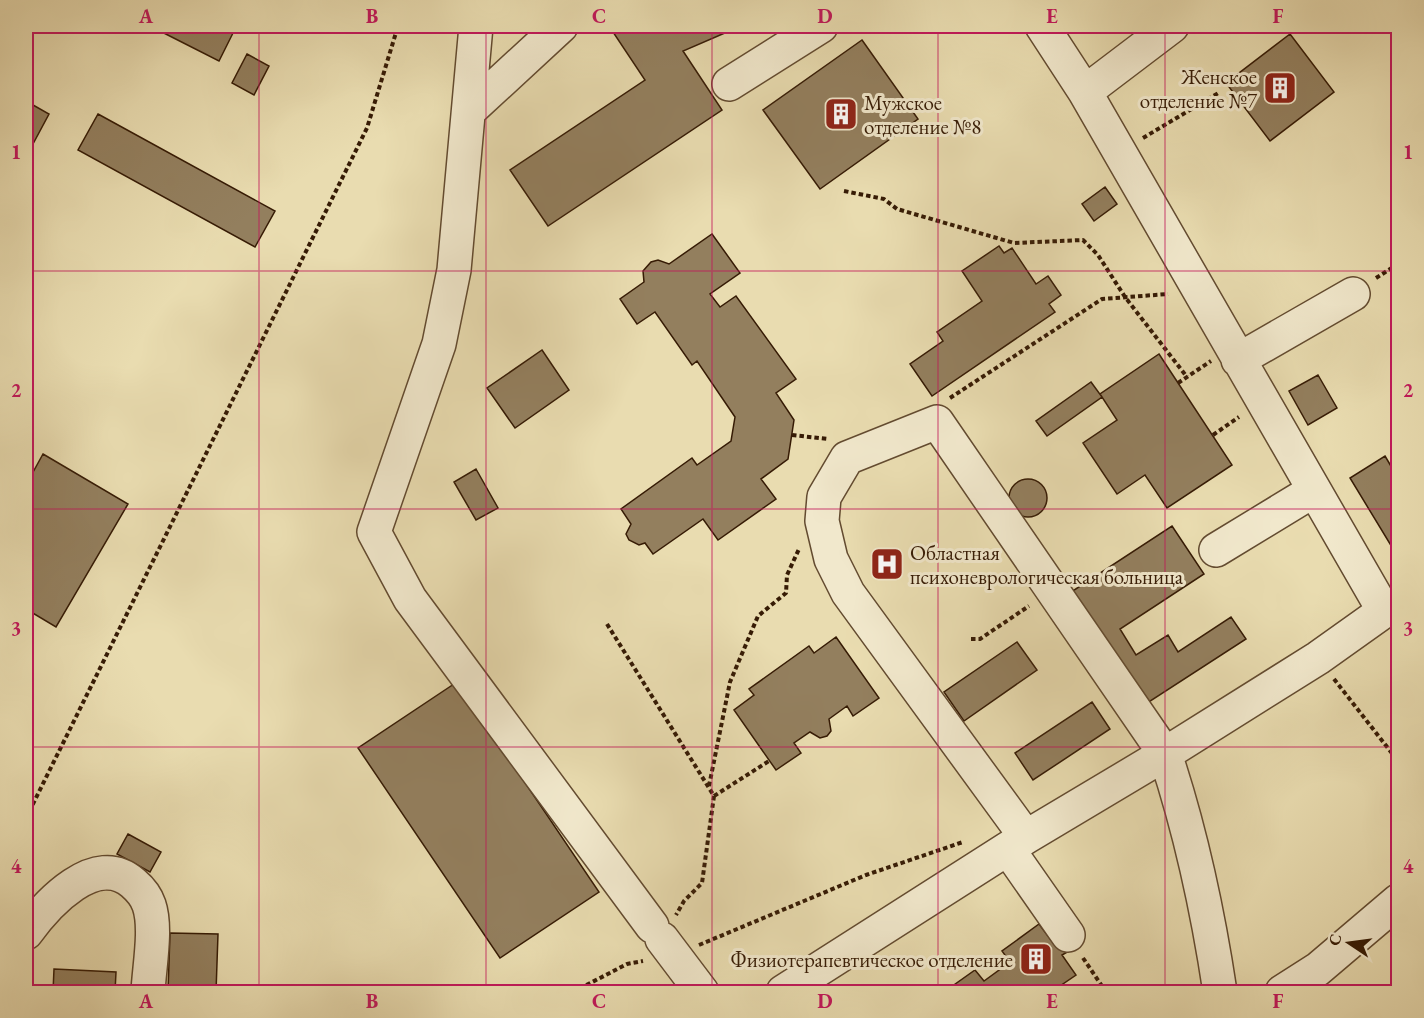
<svg xmlns="http://www.w3.org/2000/svg" width="1424" height="1018" font-family="'EB Garamond',serif">
	<rect width="100%" height="100%" fill="#e9dcb0"/>
	<filter id="stains"><feTurbulence type="fractalNoise" baseFrequency=".00333" numOctaves="4"/><feColorMatrix values="0 0 0 0 .2 0 0 0 0 .09 0 0 0 0 .02 0 0 0 .5 -.17"/></filter>
	<radialGradient id="worn" r=".72"><stop offset=".6" stop-color="#630" stop-opacity="0"/><stop offset="1" stop-color="#630" stop-opacity=".3"/></radialGradient>
	<path fill="#937f5e" stroke="#361b05" stroke-width="1.5" d="M 150,26 L 233,26 L 236,27 L 219,61 Z
		M 609,26 L 741,26 L 683,51 L 722,110 L 548,226 L 510,170 L 645,80 Z
		M 1290,34 L 1334,92 L 1270,141 L 1226,83 Z
		M 862,40 L 918,119 L 820,189 L 763,110 Z
		M 247,54 L 269,66 L 254,95 L 232,83 Z
		M 26,101 L 49,114 L 26,157 Z
		M 98,114 L 275,211 L 255,247 L 78,150 Z
		M 1105,187 L 1117,204 L 1094,221 L 1082,204 Z
		M 712,234 L 740,273 L 710,294 L 720,307 L 736,296 L 796,379 L 776,393 L 794,420 L 788,459 L 761,479 L 776,499 L 718,540 L 703,519 L 653,554 L 645,543 L 639,545 L 629,540 L 626,534 L 631,524 L 621,509 L 692,458 L 697,465 L 731,441 L 735,417 L 697,361 L 692,365 L 655,312 L 637,324 L 620,299 L 644,282 L 643,271 L 651,262 L 658,260 L 669,264 Z
		M 999,246 L 1004,253 L 1012,248 L 1036,284 L 1048,276 L 1061,295 L 1049,304 L 1055,312 L 932,396 L 910,364 L 943,341 L 937,332 L 982,301 L 962,271 Z
		M 542,350 L 569,390 L 515,428 L 487,388 Z
		M 1159,354 L 1232,465 L 1167,508 L 1145,475 L 1117,494 L 1083,443 L 1117,420 L 1100,394 Z
		M 1318,375 L 1337,408 L 1308,425 L 1289,391 Z
		M 1091,382 L 1102,397 L 1047,436 L 1036,421 Z
		M 43,454 L 128,504 L 56,627 L 26,609 L 26,485 Z
		M 1385,456 L 1398,478 L 1398,557 L 1350,478 Z
		M 476,469 L 498,508 L 476,520 L 454,482 Z
		M1009 498a19 19 0 1 1 38 0a19 19 0 1 1-38 0Z
		M 1172,526 L 1204,574 L 1120,629 L 1136,655 L 1168,635 L 1178,652 L 1231,617 L 1246,639 L 1138,709 L 1065,596 Z
		M 836,637 L 879,698 L 853,716 L 847,706 L 829,719 L 831,731 L 827,736 L 820,738 L 810,732 L 794,743 L 801,753 L 776,770 L 734,710 L 754,695 L 749,689 L 809,646 L 814,653 Z
		M 1017,642 L 1037,670 L 964,721 L 944,692 Z
		M 457,682 L 599,892 L 500,958 L 358,748 Z
		M 1092,702 L 1110,729 L 1033,780 L 1015,753 Z
		M 128,834 L 161,852 L 150,872 L 117,854 Z
		M 1039,924 L 1051,940 L 1057,935 L 1069,951 L 1062,955 L 1076,975 L 1051,992 L 944,992 L 975,970 L 984,981 L 1010,962 L 1002,951 Z
		M 170,933 L 218,934 L 216,992 L 168,992 Z
		M 54,969 L 116,972 L 115,992 L 53,992 Z"/>
	<g fill="none" stroke-linecap="round" stroke-linejoin="round">
		<g stroke="#634b30" stroke-width="36">
			<path id="minor" d="M 476,26 L 454,270 L 439,344 L 374,532 L 410,599 L 652,926
				M 729,84 L 821,26
				M 1085,92 L 1172,26
				M 470,110 L 561,26
				M 1238,360 L 1353,294
				M 1216,550 L 1313,491
				M 1026,837 L 848,593 L 831,559 L 822,521 L 824,497 L 847,458 L 937,422 L 1165,754 C 1191,832 1208,912 1220,992
				M 1008,849 L 1068,935
				M 26,933 C 47,904 96,850 133,883 C 140,889 146,896 149,905 C 157,928 149,968 148,992
				M 662,939 L 702,992
				M 783,992 L 1026,837 L 1165,754 L 1318,658 L 1384,611 L 1085,92 L 1042,26
				M 1282,992 L 1318,969 L 1398,901"/>
		</g>
		<path stroke="#361b05" stroke-width="4" stroke-dasharray="4.5 3" stroke-linecap="butt" d="M 1143,138 L 1220,92
			M 844,191 L 884,199 L 897,209 L 1014,243 L 1083,240 L 1098,255 L 1125,297 L 1187,377
			M 1376,278 L 1398,264
			M 1178,383 L 1211,361
			M 950,398 L 1102,299 L 1168,294
			M 792,435 L 828,439
			M 1213,435 L 1239,417
			M 607,624 L 714,796 L 702,883 L 684,901 L 676,915
			M 971,639 L 980,639 L 1029,606
			M 1334,679 L 1398,761
			M 709,786 L 730,682 L 758,616 L 786,593 L 787,575 L 799,549
			M 714,796 L 769,761
			M 26,818 L 367,128 L 398,26
			M 699,945 L 866,875 L 963,842
			M 1083,958 L 1106,992
			M 573,992 L 627,964 L 643,961"/>
		<use href="#minor" stroke="#f1e8cc" stroke-width="33"/>
	</g>
	<path fill="none" stroke="#c2185b" stroke-width="1.5" stroke-opacity="0.55" d="M 259,26 L 259,992M 486,26 L 486,992M 712,26 L 712,992M 938,26 L 938,992M 1165,26 L 1165,992M 26,271 L 1398,271M 26,509 L 1398,509M 26,747 L 1398,747"/>
	<defs>
		<g id="building-square" transform="scale(1.725)"><rect x="-9" y="-9" width="18" height="18" rx="4" fill="#8f2418" stroke="#f1e8cc"/><path d="M-4-6H4V6H1V3H-1V6H-4ZM-2.5-4.3h1.7v1.8h-1.7ZM.8-4.3h1.7v1.8H.8ZM-2.5-1h1.7V.8h-1.7ZM.8-1h1.7V.8H.8Z" fill="#fff"/></g>
		<g id="hospital-square" transform="scale(1.725)"><rect x="-9" y="-9" width="18" height="18" rx="4" fill="#8f2418" stroke="#f1e8cc"/><path d="M-5-5h3v3.5h4V-5h3V5h-3V1.5h-4V5h-3Z" fill="#fff"/></g>
	</defs>
	<g fill-rule="evenodd">
		<use href="#building-square" x="1280" y="88"/>
		<use href="#building-square" x="841" y="114"/>
		<use href="#hospital-square" x="887" y="564"/>
		<use href="#building-square" x="1036" y="959"/>
	</g>
	<g text-anchor="middle" dominant-baseline="central" stroke-width="6" stroke-linejoin="round" paint-order="stroke">
		<g font-size="21" fill="#361b05" stroke="#f1e8cc" text-anchor="end">
			<text x="1257" y="76">Женское<tspan x="1257" dy="24">отделение №7</tspan></text>
			<text x="864" y="102" text-anchor="start">Мужское<tspan x="864" dy="24">отделение №8</tspan></text>
			<text x="910" y="552" text-anchor="start">Областная<tspan x="910" dy="24">психоневрологическая больница</tspan></text>
			<text x="1013" y="959">Физиотерапевтическое отделение</text>
		</g>
	</g>
	<rect width="1424" height="1018" fill="none" stroke="#e9dcb0" stroke-width="66"/>
	<g transform="translate(1349 943) rotate(283)" stroke="#f1e8cc" stroke-width="4.5" paint-order="stroke">
	<path d="M0-4.5L10 22L0 15L-10 22Z" fill="#361b05"/>
	<text y="-9" font-size="16" font-weight="bold" text-anchor="middle" fill="#361b05">С</text>
	</g>
	<rect x="33" y="33" width="1358" height="952" fill="none" stroke="#c2185b" stroke-width="2"/>
	<g font-size="20" text-anchor="middle" font-weight="bold" fill="#c2185b">
		<text x="146" y="23">A</text>
		<text x="372" y="23">B</text>
		<text x="599" y="23">C</text>
		<text x="825" y="23">D</text>
		<text x="1052" y="23">E</text>
		<text x="1278" y="23">F</text>
		<text x="16" y="159">1</text>
		<text x="1408" y="159">1</text>
		<text x="16" y="397">2</text>
		<text x="1408" y="397">2</text>
		<text x="16" y="635">3</text>
		<text x="1408" y="635">3</text>
		<text x="16" y="873">4</text>
		<text x="1408" y="873">4</text>
		<text x="146" y="1008">A</text>
		<text x="372" y="1008">B</text>
		<text x="599" y="1008">C</text>
		<text x="825" y="1008">D</text>
		<text x="1052" y="1008">E</text>
		<text x="1278" y="1008">F</text>
	</g>
	<rect width="100%" height="100%" filter="url(#stains)"/>
	<rect width="100%" height="100%" fill="url(#worn)"/>
</svg>
